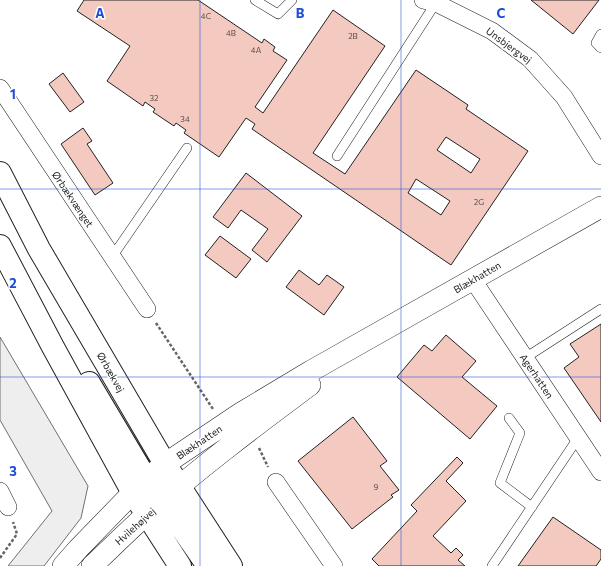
<svg xmlns="http://www.w3.org/2000/svg" width="601" height="566" font-family="Commissioner,sans-serif">
	<rect width="100%" height="100%" fill="#fff"/>
	<path fill="#eee" stroke="#6f6f6f" d="M 0,337 L 88,486 L 81,518 L 44,566 L 8,566 L 52,511 L 0,420 Z"/>
	<path fill="#f3c9c0" stroke="#222" fill-rule="evenodd" d="M 84,0 L 198,0 L 262,43 L 264,39 L 275,47 L 273,51 L 287,60 L 255,107 L 263,113 L 333,10 L 385,46 L 313,153 L 345,174 L 416,70 L 468,105 L 466,109 L 528,151 L 451,265 L 252,129 L 255,124 L 246,118 L 219,157 L 184,133 L 186,130 L 176,123 L 174,126 L 153,112 L 155,109 L 145,102 L 143,106 L 107,81 L 130,46 L 77,11 ZM 446,137 L 480,159 L 471,173 L 437,150 ZM 416,179 L 450,201 L 441,215 L 408,193 Z
		M 531,0 L 599,0 L 573,34 Z
		M 63,73 L 84,102 L 70,112 L 49,84 Z
		M 83,128 L 92,141 L 87,144 L 113,183 L 95,195 L 61,144 Z
		M 246,173 L 302,216 L 267,262 L 252,250 L 268,229 L 241,210 L 228,228 L 213,217 Z
		M 220,236 L 251,259 L 236,278 L 205,255 Z
		M 299,270 L 319,285 L 327,275 L 344,287 L 324,315 L 286,287 Z
		M 601,324 L 601,422 L 564,368 L 579,357 L 570,344 Z
		M 446,335 L 476,361 L 462,377 L 497,406 L 470,439 L 397,377 L 424,345 L 432,351 Z
		M 353,417 L 387,461 L 380,466 L 399,490 L 391,495 L 393,497 L 352,529 L 298,461 Z
		M 457,457 L 463,463 L 446,481 L 466,501 L 433,536 L 451,553 L 456,548 L 463,555 L 458,560 L 465,566 L 379,566 L 372,559 L 417,511 L 411,505 Z
		M 553,517 L 601,550 L 601,559 L 596,566 L 518,566 Z"/>
	<g fill="none" stroke-linecap="round" stroke-linejoin="round">
		<g stroke="#222" stroke-width="10">
			<path id="service" d="M 255,0 L 278,14 L 292,0
				M 601,34 L 596,43 L 601,48
				M 337,156 L 437,1
				M 112,257 L 187,148
				M 525,358 L 601,309
				M 509,418 L 520,433 L 500,483 L 532,507
				M 492,566 L 578,438"/>
		</g>
		<g stroke="#222" stroke-width="18">
			<path id="minor" d="M 423,0 L 436,3 L 492,31 L 530,59 L 564,97 L 601,156
				M 0,88 L 147,309
				M 473,280 L 601,472
				M 276,482 L 334,566
				M 0,491 L 8,507"/>
		</g>
		<g stroke="#222" stroke-width="22">
			<path id="tertiary" d="M 63,566 L 78,549 L 146,479 L 165,464 L 241,413 L 311,371 L 601,207
				M 92,566 C 110,549 128,531 147,514 C 199,468 255,426 310,385"/>
		</g>
		<g stroke="#222" stroke-width="24">
			<path id="secondary" d="M 0,173 L 39,249 L 165,464 L 231,566
				M 0,246 L 53,347 L 133,493 L 180,566
				M 89,383 L 146,479 L 160,485 L 180,487
				M 134,493 L 149,494 L 163,501 L 208,566"/>
		</g>
		<path stroke="#646464" stroke-width="2.5" stroke-dasharray="3 2" stroke-linecap="butt" d="M 156,323 L 213,409
			M 259,448 L 268,467
			M 0,558 L 17,534 L 13,522"/>
		<use href="#service" stroke="#fff" stroke-width="9"/>
		<use href="#minor" stroke="#fff" stroke-width="17"/>
		<use href="#tertiary" stroke="#fff" stroke-width="21"/>
		<use href="#secondary" stroke="#fff" stroke-width="22"/>
	</g>
	<path fill="none" stroke="#1d4ed8" stroke-width="1" stroke-opacity="0.55" d="M 200,0 L 200,566M 401,0 L 401,566M 0,189 L 601,189M 0,377 L 601,377"/>
	<g text-anchor="middle" dominant-baseline="central" stroke-width="3" stroke-linejoin="round" paint-order="stroke">
		<g font-size="8" fill="#564c4a">
			<text x="206" y="16">4C</text>
			<text x="231" y="33">4B</text>
			<text x="353" y="36">2B</text>
			<text x="256" y="50">4A</text>
			<text x="154" y="98">32</text>
			<text x="185" y="119">34</text>
			<text x="479" y="202">2G</text>
			<text x="376" y="487">9</text>
		</g>
		<g font-size="10" fill="#222" stroke="#fff">
			<text transform="translate(509 45) rotate(36)">Unsbjergvej</text>
			<text transform="translate(73 199) rotate(56)">Ørbækvænget</text>
			<text transform="translate(477 277) rotate(-30)">Blækhatten</text>
			<text transform="translate(111 372) rotate(60)">Ørbækvej</text>
			<text transform="translate(537 376) rotate(56)">Agerhatten</text>
			<text transform="translate(199 442) rotate(-34)">Blækhatten</text>
			<text transform="translate(135 526) rotate(-42)">Hvilehøjvej</text>
		</g>
	</g>
	<g font-size="13" text-anchor="middle" font-weight="bold" fill="#1d4ed8" stroke="#fff" stroke-width="3" stroke-linejoin="round" paint-order="stroke">
		<text x="100" y="18">A</text>
		<text x="300" y="18">B</text>
		<text x="501" y="18">C</text>
		<text x="13" y="99">1</text>
		<text x="13" y="288">2</text>
		<text x="13" y="476">3</text>
	</g>
</svg>
